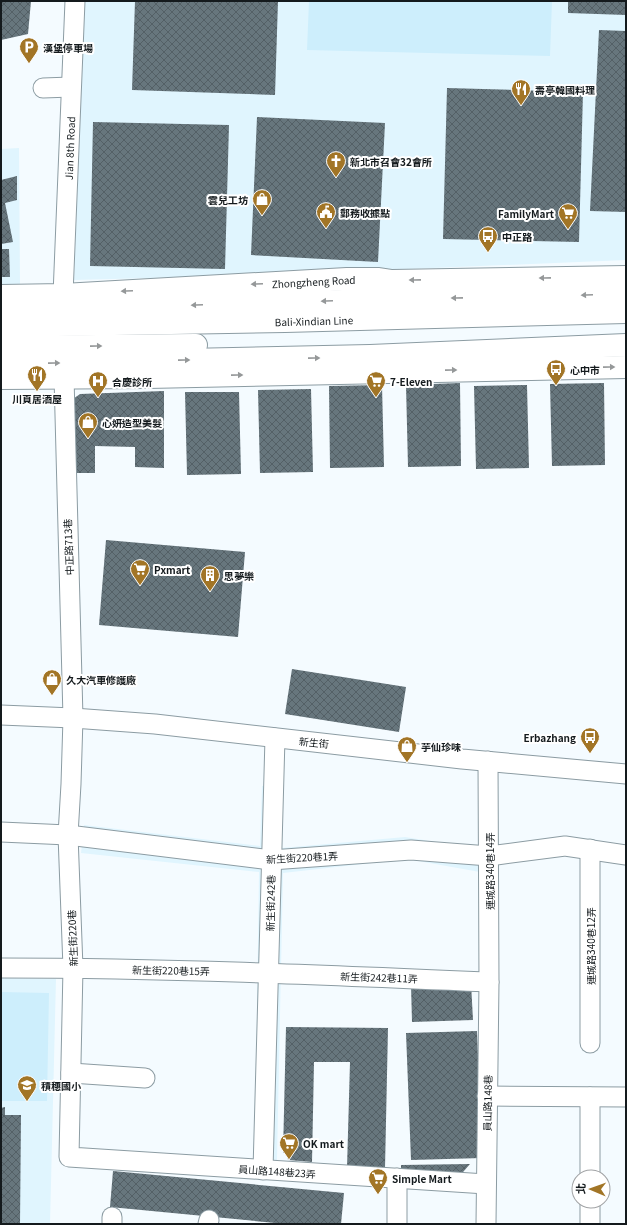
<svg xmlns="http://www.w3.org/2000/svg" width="627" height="1225" font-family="Georgia,'Noto Sans TC',serif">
	<defs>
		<pattern id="building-cross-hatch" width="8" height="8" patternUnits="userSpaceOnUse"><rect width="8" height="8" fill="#67767d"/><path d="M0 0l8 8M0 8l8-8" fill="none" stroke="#546066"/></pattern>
	</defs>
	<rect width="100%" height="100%" fill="#f4fbff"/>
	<path fill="#e0f5fe" d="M 85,1 L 626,1 L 626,260 L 264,275 L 74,280 Z
		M 19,148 L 20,284 L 1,285 L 1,149 Z
		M 262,786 L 283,787 L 282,848 L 405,837 L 479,849 L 480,872 L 407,859 L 283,873 L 277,1160 L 255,1158 L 259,872 L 81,853 L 84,825 L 260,846 Z
		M 1,978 L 56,979 L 50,1224 L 1,1224 Z"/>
	<path fill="#cdeefc" d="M 309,1 L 552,1 L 550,56 L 307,50 Z
		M 1,992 L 49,993 L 47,1101 L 1,1101 Z"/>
	<path fill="url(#building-cross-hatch)" d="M 1,1 L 31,1 L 28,34 L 1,40 Z
		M 135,1 L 278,1 L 275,95 L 132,90 Z
		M 568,1 L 626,1 L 626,15 L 568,13 Z
		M 599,30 L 626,31 L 626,212 L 590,211 Z
		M 447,88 L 583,92 L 579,242 L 443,239 Z
		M 257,117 L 385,123 L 378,262 L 251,255 Z
		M 93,122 L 229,125 L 225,269 L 90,266 Z
		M 17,176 L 17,200 L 5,203 L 13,242 L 1,244 L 1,180 Z
		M 1,249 L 9,249 L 10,277 L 1,277 Z
		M 460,383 L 461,466 L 408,467 L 406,385 Z
		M 604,383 L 605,465 L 552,466 L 550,384 Z
		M 382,385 L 384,467 L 330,468 L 329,386 Z
		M 527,385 L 529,468 L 476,469 L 474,386 Z
		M 311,389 L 313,472 L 260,473 L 258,390 Z
		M 164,391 L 164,468 L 135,467 L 135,447 L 95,446 L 95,473 L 70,473 L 73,399 L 80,394 Z
		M 185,392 L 239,392 L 241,474 L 187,475 Z
		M 106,540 L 245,552 L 238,637 L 99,625 Z
		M 292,669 L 406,687 L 399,732 L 285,714 Z
		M 471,983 L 473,1020 L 412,1022 L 411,985 Z
		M 286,1027 L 388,1028 L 385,1168 L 347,1168 L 350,1062 L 314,1062 L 312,1162 L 288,1160 L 287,1153 L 283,1153 Z
		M 477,1031 L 482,1158 L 411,1160 L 406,1033 Z
		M 5,1107 L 5,1115 L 21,1115 L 20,1224 L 1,1224 L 1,1108 Z
		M 470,1164 L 457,1179 L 401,1180 L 401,1165 Z
		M 113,1171 L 344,1193 L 341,1224 L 286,1224 L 110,1207 Z"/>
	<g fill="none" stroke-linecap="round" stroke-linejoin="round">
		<g stroke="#8c9ca3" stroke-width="21">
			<g id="minor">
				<path d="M 43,88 L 71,87"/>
				<path id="s1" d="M 63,295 L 75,1"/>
				<path d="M 64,377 L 73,718 L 71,784 L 68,835 L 73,968 L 69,1157 L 486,1184"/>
				<path d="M 1,715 L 73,718 L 155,724 L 462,759 L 626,774"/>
				<path d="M 1,832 L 68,835 L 271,860 L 411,850 L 489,856 L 565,846 L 626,855"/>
				<path d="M 1,968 C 164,968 326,975 489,982"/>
				<path d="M 590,1043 L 590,849"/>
				<path d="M 71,1073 L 145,1078"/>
				<path d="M 487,1096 L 626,1097"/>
				<path d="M 263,1170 L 275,738"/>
				<path d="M 590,1177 L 590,1097"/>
				<path d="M 112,1224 L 112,1217"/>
				<path d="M 208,1224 L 209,1220"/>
				<path d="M 397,1224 L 397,1178"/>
				<path d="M 486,1224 L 489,982 L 488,761"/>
				<path d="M 590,1224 L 590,1201"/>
			</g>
		</g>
		<g stroke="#8c9ca3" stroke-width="24">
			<g id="major">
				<path id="s2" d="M 1,296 L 63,295 L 347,279 L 379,279 L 392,281 L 626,277"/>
				<path d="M 1,378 L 148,377 L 626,367"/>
			</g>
		</g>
		<g stroke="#8c9ca3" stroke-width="24">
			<g id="highway">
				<path d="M 1,308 L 169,306 L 626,293"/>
				<path id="s3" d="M 1,326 L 285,321 L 626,312"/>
				<path d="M 1,347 L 196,345"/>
				<path d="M 1,364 L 370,356 L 626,345"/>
			</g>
		</g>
		<use href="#minor" stroke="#fff" stroke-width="19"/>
		<use href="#major" stroke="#fff" stroke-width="22"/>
		<use href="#highway" stroke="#fff" stroke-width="22"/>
	</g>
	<defs><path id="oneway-solid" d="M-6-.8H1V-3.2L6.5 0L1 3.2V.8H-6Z"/></defs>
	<g fill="#959899">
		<use href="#oneway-solid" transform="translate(545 278) rotate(179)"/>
		<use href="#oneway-solid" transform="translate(415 280) rotate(179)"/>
		<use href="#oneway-solid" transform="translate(257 284) rotate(177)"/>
		<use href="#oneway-solid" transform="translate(127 291) rotate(177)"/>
		<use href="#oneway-solid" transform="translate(587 295) rotate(177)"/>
		<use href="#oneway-solid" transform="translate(457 298) rotate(179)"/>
		<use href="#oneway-solid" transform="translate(327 301) rotate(178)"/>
		<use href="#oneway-solid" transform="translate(197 305) rotate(178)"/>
		<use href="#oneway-solid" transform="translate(96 346) rotate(-1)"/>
		<use href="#oneway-solid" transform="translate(314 358) rotate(-1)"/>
		<use href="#oneway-solid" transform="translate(184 360) rotate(-1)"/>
		<use href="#oneway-solid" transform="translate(54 363) rotate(-1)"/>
		<use href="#oneway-solid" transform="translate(609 367) rotate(-1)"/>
		<use href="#oneway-solid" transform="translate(451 370) rotate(-1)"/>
		<use href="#oneway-solid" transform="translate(237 375) rotate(-1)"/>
	</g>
	<defs>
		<g id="parking-pin" transform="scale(1)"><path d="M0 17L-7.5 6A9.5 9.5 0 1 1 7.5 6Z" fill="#a27526" stroke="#fff"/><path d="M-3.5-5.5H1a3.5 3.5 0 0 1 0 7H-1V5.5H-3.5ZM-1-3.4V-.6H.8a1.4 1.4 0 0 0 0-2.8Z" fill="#fff"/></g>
		<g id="restaurant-pin" transform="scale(1)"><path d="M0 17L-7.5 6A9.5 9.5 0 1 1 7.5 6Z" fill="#a27526" stroke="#fff"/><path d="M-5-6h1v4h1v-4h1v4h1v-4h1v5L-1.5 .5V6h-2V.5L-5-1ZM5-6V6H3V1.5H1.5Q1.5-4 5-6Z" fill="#fff"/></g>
		<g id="church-pin" transform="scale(1)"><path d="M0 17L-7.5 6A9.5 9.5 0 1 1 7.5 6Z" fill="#a27526" stroke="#fff"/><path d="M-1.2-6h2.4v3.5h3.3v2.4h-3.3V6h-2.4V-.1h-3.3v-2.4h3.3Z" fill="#fff"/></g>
		<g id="shop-pin" transform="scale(1)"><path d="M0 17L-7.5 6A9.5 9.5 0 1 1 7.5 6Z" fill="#a27526" stroke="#fff"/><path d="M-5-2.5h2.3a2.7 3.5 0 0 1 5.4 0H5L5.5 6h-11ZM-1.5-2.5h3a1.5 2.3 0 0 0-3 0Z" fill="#fff"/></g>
		<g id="civic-pin" transform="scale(1)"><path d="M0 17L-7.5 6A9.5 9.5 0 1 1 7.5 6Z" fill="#a27526" stroke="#fff"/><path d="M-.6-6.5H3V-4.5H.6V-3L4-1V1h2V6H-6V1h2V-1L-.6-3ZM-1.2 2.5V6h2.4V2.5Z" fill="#fff"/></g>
		<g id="supermarket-pin" transform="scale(1)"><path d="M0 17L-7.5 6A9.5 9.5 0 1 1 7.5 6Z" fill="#a27526" stroke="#fff"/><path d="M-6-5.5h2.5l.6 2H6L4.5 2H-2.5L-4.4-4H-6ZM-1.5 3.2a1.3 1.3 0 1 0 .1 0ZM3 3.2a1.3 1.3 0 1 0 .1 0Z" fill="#fff"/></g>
		<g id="bus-pin" transform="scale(1)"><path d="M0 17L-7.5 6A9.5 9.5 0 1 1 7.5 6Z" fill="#a27526" stroke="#fff"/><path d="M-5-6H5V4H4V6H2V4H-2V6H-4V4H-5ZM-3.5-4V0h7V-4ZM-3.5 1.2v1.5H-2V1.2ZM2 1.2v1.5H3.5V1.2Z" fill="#fff"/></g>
		<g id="hospital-pin" transform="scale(1)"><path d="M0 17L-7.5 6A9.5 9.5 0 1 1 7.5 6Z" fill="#a27526" stroke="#fff"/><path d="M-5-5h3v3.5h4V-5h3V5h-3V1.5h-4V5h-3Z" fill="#fff"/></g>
		<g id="building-pin" transform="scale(1)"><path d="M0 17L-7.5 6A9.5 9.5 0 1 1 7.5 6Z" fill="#a27526" stroke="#fff"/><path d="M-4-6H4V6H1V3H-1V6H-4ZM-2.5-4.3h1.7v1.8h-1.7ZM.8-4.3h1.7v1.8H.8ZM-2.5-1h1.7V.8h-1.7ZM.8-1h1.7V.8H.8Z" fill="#fff"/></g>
		<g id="school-pin" transform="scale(1)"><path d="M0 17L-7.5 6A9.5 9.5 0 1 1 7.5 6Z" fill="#a27526" stroke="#fff"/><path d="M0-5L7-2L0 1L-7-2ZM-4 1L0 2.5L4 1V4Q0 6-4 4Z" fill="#fff"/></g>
	</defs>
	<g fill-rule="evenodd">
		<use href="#parking-pin" x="29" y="47"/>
		<use href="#restaurant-pin" x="521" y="89"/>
		<use href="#church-pin" x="336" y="161"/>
		<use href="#shop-pin" x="262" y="199"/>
		<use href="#civic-pin" x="326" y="212"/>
		<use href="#supermarket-pin" x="568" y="213"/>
		<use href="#bus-pin" x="488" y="236"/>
		<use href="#bus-pin" x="556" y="369"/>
		<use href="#restaurant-pin" x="37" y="375"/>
		<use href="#hospital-pin" x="98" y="381"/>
		<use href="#supermarket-pin" x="376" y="381"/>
		<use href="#shop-pin" x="88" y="422"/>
		<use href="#supermarket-pin" x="140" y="569"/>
		<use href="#building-pin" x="210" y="575"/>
		<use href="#shop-pin" x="52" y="679"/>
		<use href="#bus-pin" x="590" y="737"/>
		<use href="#shop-pin" x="407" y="746"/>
		<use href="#school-pin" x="27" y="1085"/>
		<use href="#supermarket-pin" x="289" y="1143"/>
		<use href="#supermarket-pin" x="378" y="1178"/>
	</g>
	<g text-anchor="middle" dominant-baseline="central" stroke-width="4" stroke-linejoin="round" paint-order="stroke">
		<g font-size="10" font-weight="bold" fill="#141a1d" stroke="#fff" text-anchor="start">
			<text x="43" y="47">漢堡停車場</text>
			<text x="535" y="89">壽亭韓國料理</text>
			<text x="350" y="161">新北市召會32會所</text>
			<text x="248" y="199" text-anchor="end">雲兒工坊</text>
			<text x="340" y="212">郵務收據點</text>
			<text x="554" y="213" text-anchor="end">FamilyMart</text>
			<text x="502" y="236">中正路</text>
			<text x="570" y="369">心中市</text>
			<text x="112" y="381">合慶診所</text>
			<text x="390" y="381">7-Eleven</text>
			<text x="37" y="398" text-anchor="middle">川頁居酒屋</text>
			<text x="102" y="422">心妍造型美髮</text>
			<text x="154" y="569">Pxmart</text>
			<text x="224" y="575">思夢樂</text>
			<text x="66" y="679">久大汽車修護廠</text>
			<text x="576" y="737" text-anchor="end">Erbazhang</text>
			<text x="421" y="746">芋仙珍味</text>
			<text x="41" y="1085">積穗國小</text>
			<text x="303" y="1143">OK mart</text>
			<text x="392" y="1178">Simple Mart</text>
		</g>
		<g font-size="10" fill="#141a1d" stroke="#fff">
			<text stroke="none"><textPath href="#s1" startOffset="147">Jian 8th Road</textPath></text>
			<text stroke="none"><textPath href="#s2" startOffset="313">Zhongzheng Road</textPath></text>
			<text stroke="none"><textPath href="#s3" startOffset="313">Bali-Xindian Line</textPath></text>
			<text transform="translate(68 547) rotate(-92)">中正路713巷</text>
			<text transform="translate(314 742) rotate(6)">新生街</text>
			<text transform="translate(302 857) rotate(-3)">新生街220巷1弄</text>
			<text transform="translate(489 871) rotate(-90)">連城路340巷14弄</text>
			<text transform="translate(270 903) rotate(-89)">新生街242巷</text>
			<text transform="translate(72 938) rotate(-92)">新生街220巷</text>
			<text transform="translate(590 946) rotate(-90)">連城路340巷12弄</text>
			<text transform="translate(171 970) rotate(1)">新生街220巷15弄</text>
			<text transform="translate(379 977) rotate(2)">新生街242巷11弄</text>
			<text transform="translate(487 1103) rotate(-89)">員山路148巷</text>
			<text transform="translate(277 1171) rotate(4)">員山路148巷23弄</text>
		</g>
	</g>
	<rect width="627" height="1225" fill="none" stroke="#141a1d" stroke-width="4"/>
	<g transform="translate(591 1189) rotate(272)"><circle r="19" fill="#ffffff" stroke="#a1a3a5"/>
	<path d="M0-3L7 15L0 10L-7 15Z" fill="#a27526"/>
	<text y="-6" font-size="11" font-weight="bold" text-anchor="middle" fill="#141a1d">北</text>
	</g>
</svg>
